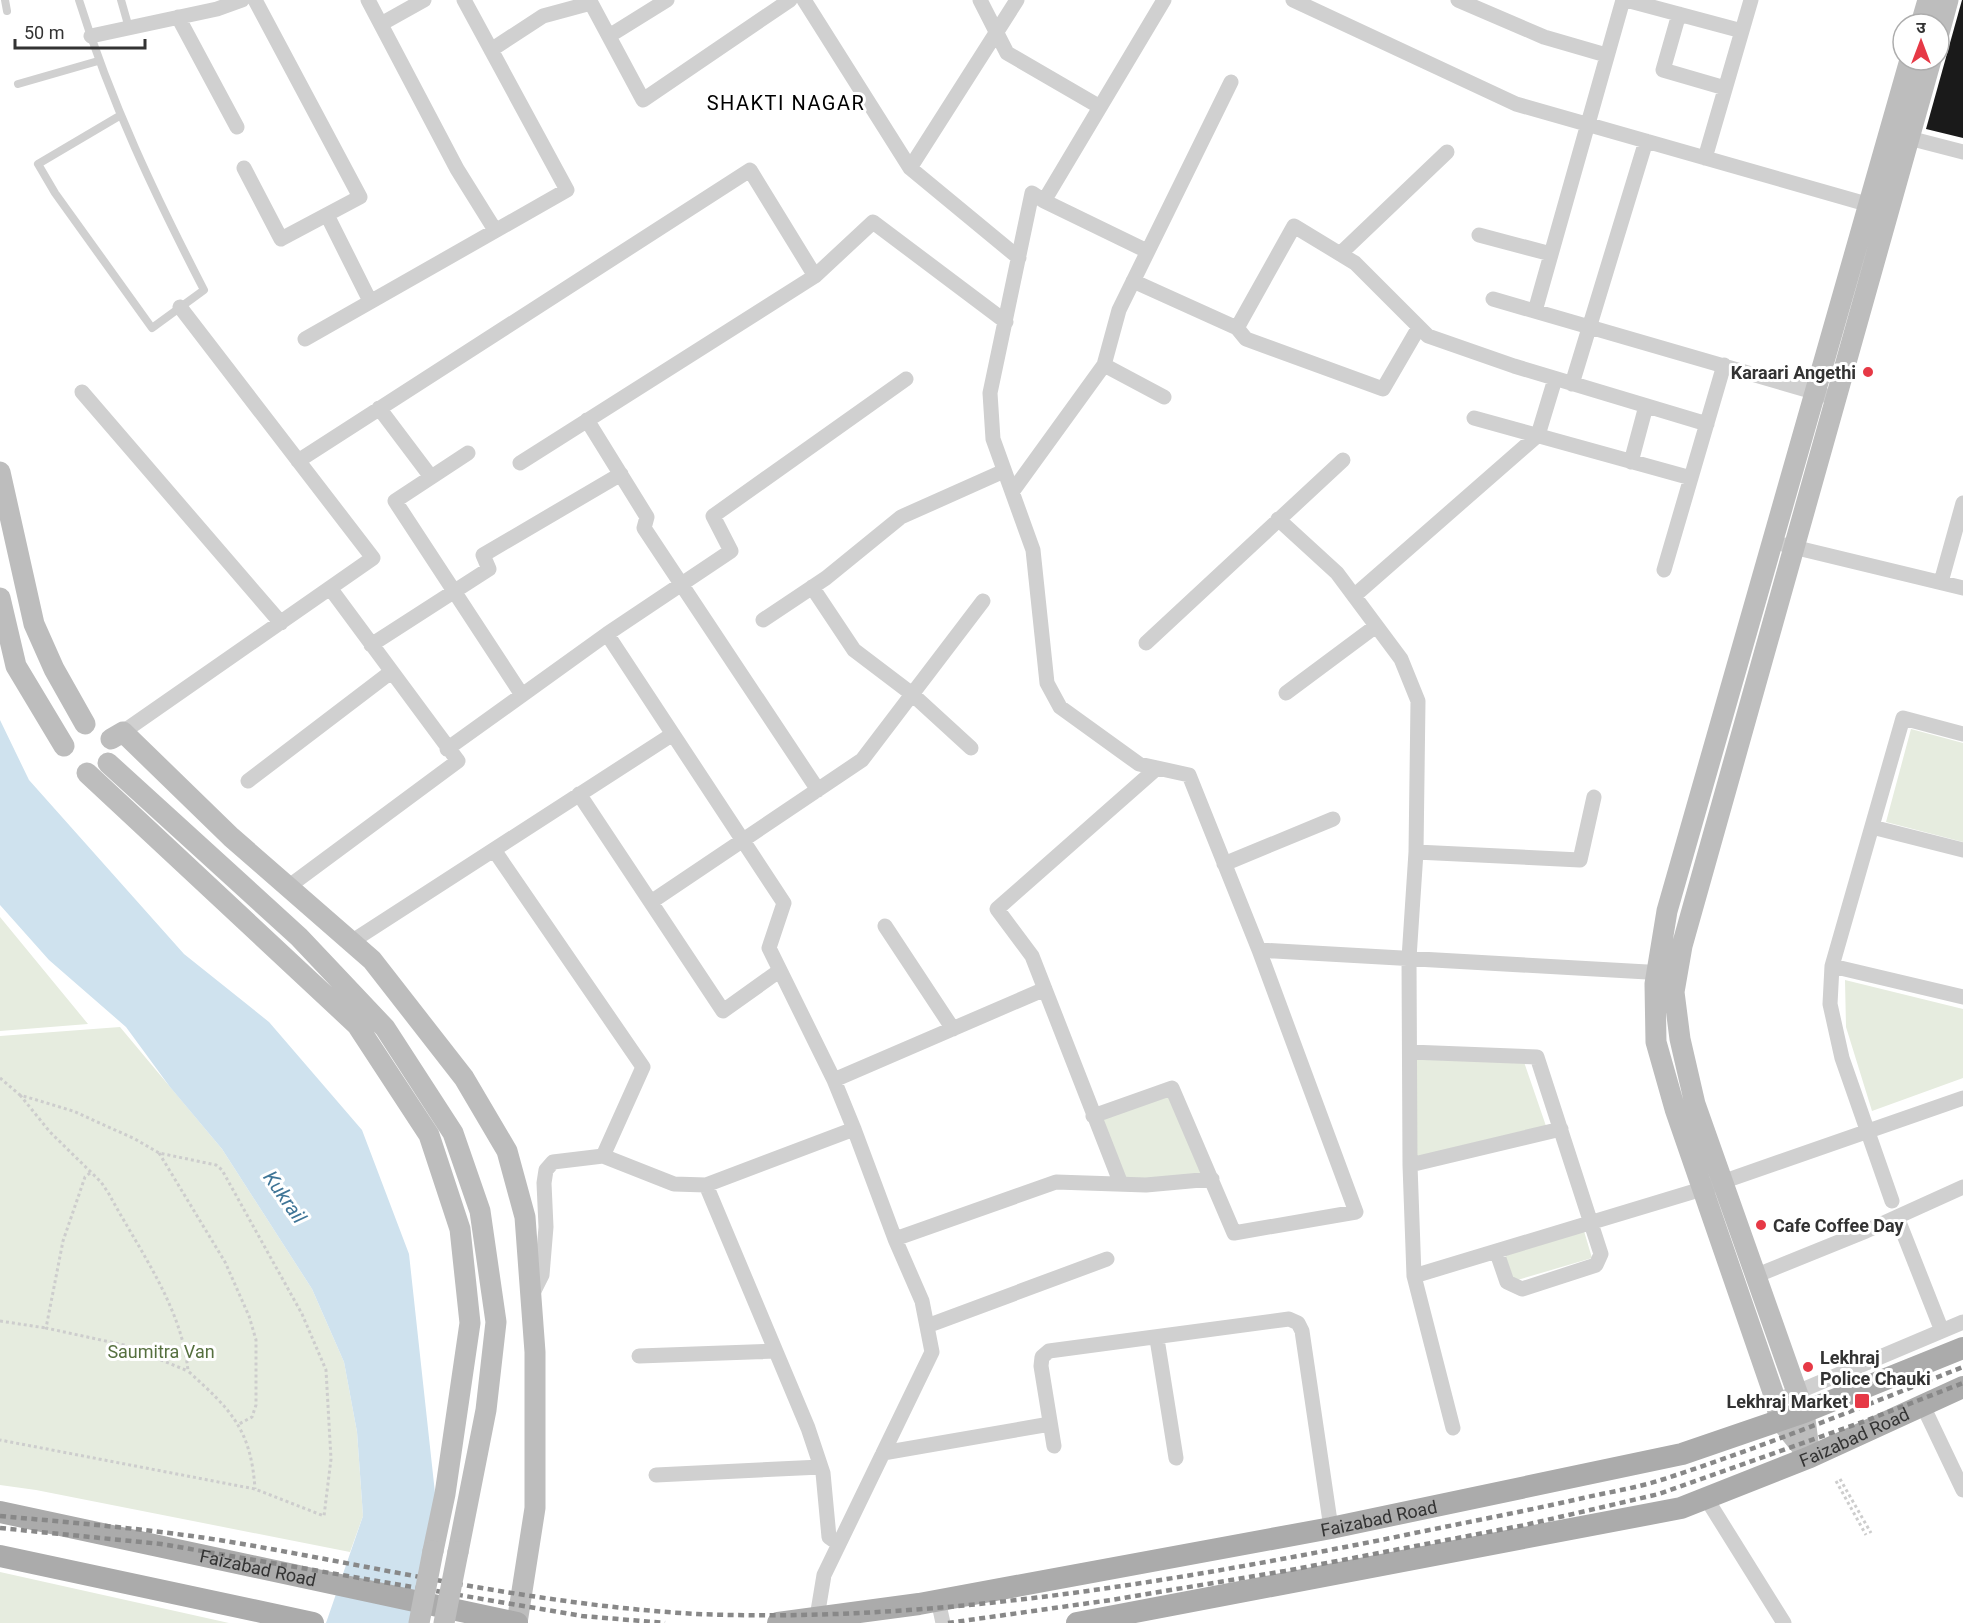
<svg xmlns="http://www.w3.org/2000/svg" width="1963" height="1623" font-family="Roboto,'Noto Sans Devanagari',sans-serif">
	<rect width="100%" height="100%" fill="#fff"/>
	<path fill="#e6ecdf" d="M 1911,729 L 1963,743 L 1963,842 L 1886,822 Z
		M 0,917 L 88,1024 L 0,1031 Z
		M 1845,980 L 1963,1009 L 1963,1078 L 1872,1111 L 1846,1027 Z
		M 120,1027 L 222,1149 L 312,1289 L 344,1362 L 357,1432 L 363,1516 L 350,1552 L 36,1490 L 0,1485 L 0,1036 Z
		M 1415,1057 L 1524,1062 L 1546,1126 L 1416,1157 Z
		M 1169,1093 L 1202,1175 L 1125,1180 L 1100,1118 Z
		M 1584,1231 L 1592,1258 L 1514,1281 L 1505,1255 Z
		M 0,1572 L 229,1623 L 0,1623 Z"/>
	<path fill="#cfe2ee" d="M 0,720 L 29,780 L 184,954 L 269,1022 L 362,1130 L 409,1254 L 436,1502 L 409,1623 L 326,1623 L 363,1516 L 357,1432 L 344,1362 L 312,1289 L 222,1149 L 170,1087 L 126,1027 L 49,960 L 0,905 Z"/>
	<path fill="#1a1a1a" d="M 1962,0 L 1963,0 L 1963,138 L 1926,129 Z"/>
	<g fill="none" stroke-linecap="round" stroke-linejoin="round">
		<path stroke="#cdcdcd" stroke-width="3" stroke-dasharray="3 3" stroke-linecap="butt" d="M 0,1078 L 20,1095 L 73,1111 L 135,1139 L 159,1153 L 216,1165 L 222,1170 L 302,1314 L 326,1370 L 331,1459 L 324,1516 L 255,1489 L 0,1440
			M 20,1095 L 50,1132 L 101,1182 L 109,1194 C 139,1250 182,1307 188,1371 C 231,1410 251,1429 255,1489
			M 159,1153 L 225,1262 L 249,1316 L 256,1340 L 256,1405 L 252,1417 L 239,1424
			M 90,1173 L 85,1177 L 63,1241 L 46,1328 L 124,1345 L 188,1371
			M 0,1321 L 46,1328
			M 1840,1479 L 1871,1533
			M 1836,1481 L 1866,1535"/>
		<path stroke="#d0d0d0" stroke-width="8" d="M 5,0 L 7,11
			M 79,0 C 111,103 155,195 204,290 L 152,328 L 55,193 L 38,164 L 121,115
			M 121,0 L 129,28
			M 18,84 L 98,61"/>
		<path stroke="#d0d0d0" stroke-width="15" d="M 368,0 L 457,169 L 495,230
			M 804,0 L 910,168 L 1019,258
			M 980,0 L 1007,53 L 1100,107
			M 1293,0 L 1516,104 L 1877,207
			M 1458,0 L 1544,37 L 1606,55
			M 1626,0 L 1742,31
			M 1679,14 L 1663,70 L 1725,88
			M 178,17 L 237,127
			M 381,24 L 424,0
			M 91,36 L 217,9 L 242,0
			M 609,36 L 667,0
			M 491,50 L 543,16 L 591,3 L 643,100 L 790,0
			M 1901,136 L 1963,152
			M 1705,158 L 1751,0
			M 244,168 L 281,239 L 360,197 L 255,0
			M 910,168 L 1017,0
			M 1044,201 L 1147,251
			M 327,215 L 370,301
			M 1479,235 L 1551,254
			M 1340,254 L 1447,152
			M 1133,281 L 1237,328 L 1294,226 L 1355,263 L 1428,336 L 1514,366 L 1707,424
			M 1493,299 L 1824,395
			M 1535,311 L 1623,0
			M 1237,328 L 1246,339 L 1383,389 L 1419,327
			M 305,339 L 567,190 L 464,0
			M 1104,365 L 1164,397
			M 1572,384 L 1646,141
			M 82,392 L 281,623
			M 379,408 L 431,477
			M 1474,418 L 1691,478
			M 587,420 L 647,517 L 644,528 L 818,790
			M 468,453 L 395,501 L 522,695
			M 298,461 L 750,170 L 815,276
			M 1631,462 L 1646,406
			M 520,463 L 815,276 L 873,222 L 1006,322
			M 1012,492 L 1104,365 L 1119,310 L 1231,82
			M 1278,519 L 1337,573 L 1401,659 L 1418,701 L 1416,852 L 1409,958 L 1410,1165 L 1414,1276 L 1453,1428
			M 1785,545 L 1963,588
			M 1664,570 L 1724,365
			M 1941,582 L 1963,503
			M 812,587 L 854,650 L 912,694 L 971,748
			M 1354,596 L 1538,435 L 1555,379
			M 763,620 L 826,578 L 901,517 L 1004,471
			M 607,634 L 784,903 L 769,948 L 834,1080 L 854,1129 L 895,1239 L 922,1301 L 932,1352 L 824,1575 L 817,1617
			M 1146,643 L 1343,460
			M 371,645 L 489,569 L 483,555 L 621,474
			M 1286,693 L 1376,626
			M 123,732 L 373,558 L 180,307
			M 447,749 L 607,634 L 731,551 L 713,516 L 906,379
			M 248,781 L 391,672
			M 579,794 L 723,1011 L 779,971
			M 1872,827 L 1963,850
			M 494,850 L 643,1067 L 603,1156
			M 1416,852 L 1580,860 L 1594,797
			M 1224,864 L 1333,819
			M 288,887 L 458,761 L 330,588
			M 651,902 L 862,760 L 983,601
			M 885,926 L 953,1029
			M 351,942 L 673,734
			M 1259,950 L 1665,973
			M 1832,966 L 1963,997
			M 1410,1052 L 1537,1057 L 1601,1254 L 1596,1265 L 1522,1289 L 1507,1282 L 1497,1253
			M 834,1080 L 1045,989
			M 1093,1116 L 1172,1088 L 1234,1233 L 1356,1212 L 1259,950 L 1189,775 L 1139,764 L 1060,707 L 1047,683 L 1033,550 L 993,439 L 990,393 L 1032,193 L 1044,201 L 1164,0
			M 1410,1165 L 1561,1129
			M 1121,1184 L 1032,956 L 997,909 L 1157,768
			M 706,1185 L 808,1428 L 823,1473 L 829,1537 L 839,1544
			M 1892,1201 L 1842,1058 L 1830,1004 L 1832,966 L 1903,718 L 1963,734
			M 1897,1217 L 1942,1331
			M 895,1239 L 1056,1182 L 1146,1185 L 1212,1179
			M 1414,1276 L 1702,1189 L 1963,1098
			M 1755,1276 L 1866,1231 L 1963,1187
			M 532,1295 L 542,1275 L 546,1227 L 544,1183 L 546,1170 L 553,1162 L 603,1156 L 674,1184 L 706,1185 L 854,1129
			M 927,1326 L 1107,1259
			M 1157,1339 L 1176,1458
			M 639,1356 L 775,1351
			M 1776,1401 L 1963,1322
			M 1923,1406 L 1963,1490
			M 1054,1446 L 1041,1366 L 1042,1357 L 1049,1351 L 1289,1319 L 1298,1323 L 1302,1331 L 1331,1528
			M 883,1453 L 1050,1424
			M 656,1475 L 821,1467
			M 1706,1498 L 1784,1623
			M 938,1600 L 943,1623"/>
		<path stroke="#bdbdbd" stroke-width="21" d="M 1921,24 L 1928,0
			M 1939,33 L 1948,0
			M 0,472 L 34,624 L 54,669 L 85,724
			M 0,598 L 16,666 L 64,746
			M 111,739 L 123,732 L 231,837 L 372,960 L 464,1078 L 507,1151 L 525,1217 L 535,1352 L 535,1508 L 517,1623
			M 108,763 L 299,937 L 385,1028 L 453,1133 L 480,1211 L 496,1322 L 486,1410 L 458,1552
			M 87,773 L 357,1025 L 429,1135 L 460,1229 L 470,1323 L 445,1494 L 433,1551
			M 1810,1457 L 1779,1419 L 1776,1401 L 1675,1109 L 1656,1042 L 1655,984 L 1667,911 L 1910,60
			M 1810,1457 L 1804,1412 L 1695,1104 L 1680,1039 L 1674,992 L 1682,946 L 1931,60"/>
		<g stroke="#ababab" stroke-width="22">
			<path id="s1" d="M 0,1512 L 517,1623"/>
			<path d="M 0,1556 L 313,1623"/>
			<path id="s2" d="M 778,1623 L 919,1604 L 1331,1528 L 1682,1454 L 1804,1412 L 1963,1348"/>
			<path id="s3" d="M 1077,1623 L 1681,1508 L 1810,1457 L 1963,1387"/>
		</g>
		<path stroke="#888" stroke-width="4.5" stroke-dasharray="6 4.5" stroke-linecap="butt" d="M 0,1516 C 87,1524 174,1531 260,1547 C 404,1573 550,1606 697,1614 C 929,1623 1159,1584 1386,1539 C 1452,1525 1517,1513 1583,1498 C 1609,1492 1636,1488 1661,1480 C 1763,1447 1864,1406 1963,1367
			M 0,1528 L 161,1544 L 582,1616 L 665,1623
			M 948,1623 L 1111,1600 L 1285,1571 L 1525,1525 L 1659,1494 L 1865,1421 L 1963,1383"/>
		<path stroke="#bdbdbd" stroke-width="21" d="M 419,1623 L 433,1551
			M 444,1623 L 458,1552"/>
	</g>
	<g fill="#e63946" stroke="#fff" stroke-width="2">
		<circle cx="1868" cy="372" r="6"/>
		<circle cx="1761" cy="1225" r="6"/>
		<circle cx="1808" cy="1367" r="6"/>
		<rect x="1854" y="1393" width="16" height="16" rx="3"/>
	</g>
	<g text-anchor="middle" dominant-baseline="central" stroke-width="6" stroke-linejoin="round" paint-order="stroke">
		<g font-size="18" font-weight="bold" fill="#333" stroke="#fff" text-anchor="end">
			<text x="1856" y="372">Karaari Angethi</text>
			<text x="1773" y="1225" text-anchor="start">Cafe Coffee Day</text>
			<text x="1820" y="1357" text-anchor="start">Lekhraj<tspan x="1820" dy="21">Police Chauki</tspan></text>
			<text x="1848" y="1401">Lekhraj Market</text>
		</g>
		<g font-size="18" fill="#56703f" stroke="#fff">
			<text x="161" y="1351">Saumitra Van</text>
		</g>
		<g font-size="18" fill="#333" stroke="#fff">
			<text stroke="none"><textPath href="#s3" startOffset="802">Faizabad Road</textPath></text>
			<text stroke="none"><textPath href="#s2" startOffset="610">Faizabad Road</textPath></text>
			<text stroke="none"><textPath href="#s1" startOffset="264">Faizabad Road</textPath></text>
		</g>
		<g font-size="20" letter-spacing="1.5" fill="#000" stroke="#fff">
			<text x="786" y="103">SHAKTI NAGAR</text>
		</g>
		<g font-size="20" font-style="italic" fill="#3f7597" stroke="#fff">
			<text transform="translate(285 1197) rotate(55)">Kukrail</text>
		</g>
	</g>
	<g transform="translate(1921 42)"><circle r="28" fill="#ffffff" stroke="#adadad" stroke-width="1.5"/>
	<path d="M0-4.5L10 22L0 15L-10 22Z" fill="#e63946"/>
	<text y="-9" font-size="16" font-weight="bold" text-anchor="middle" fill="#333333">उ</text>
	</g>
	<path d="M15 39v9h130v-9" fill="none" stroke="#333333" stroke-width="3"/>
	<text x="24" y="39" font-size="18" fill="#333333" stroke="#ffffff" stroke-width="4.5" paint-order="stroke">50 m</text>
</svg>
